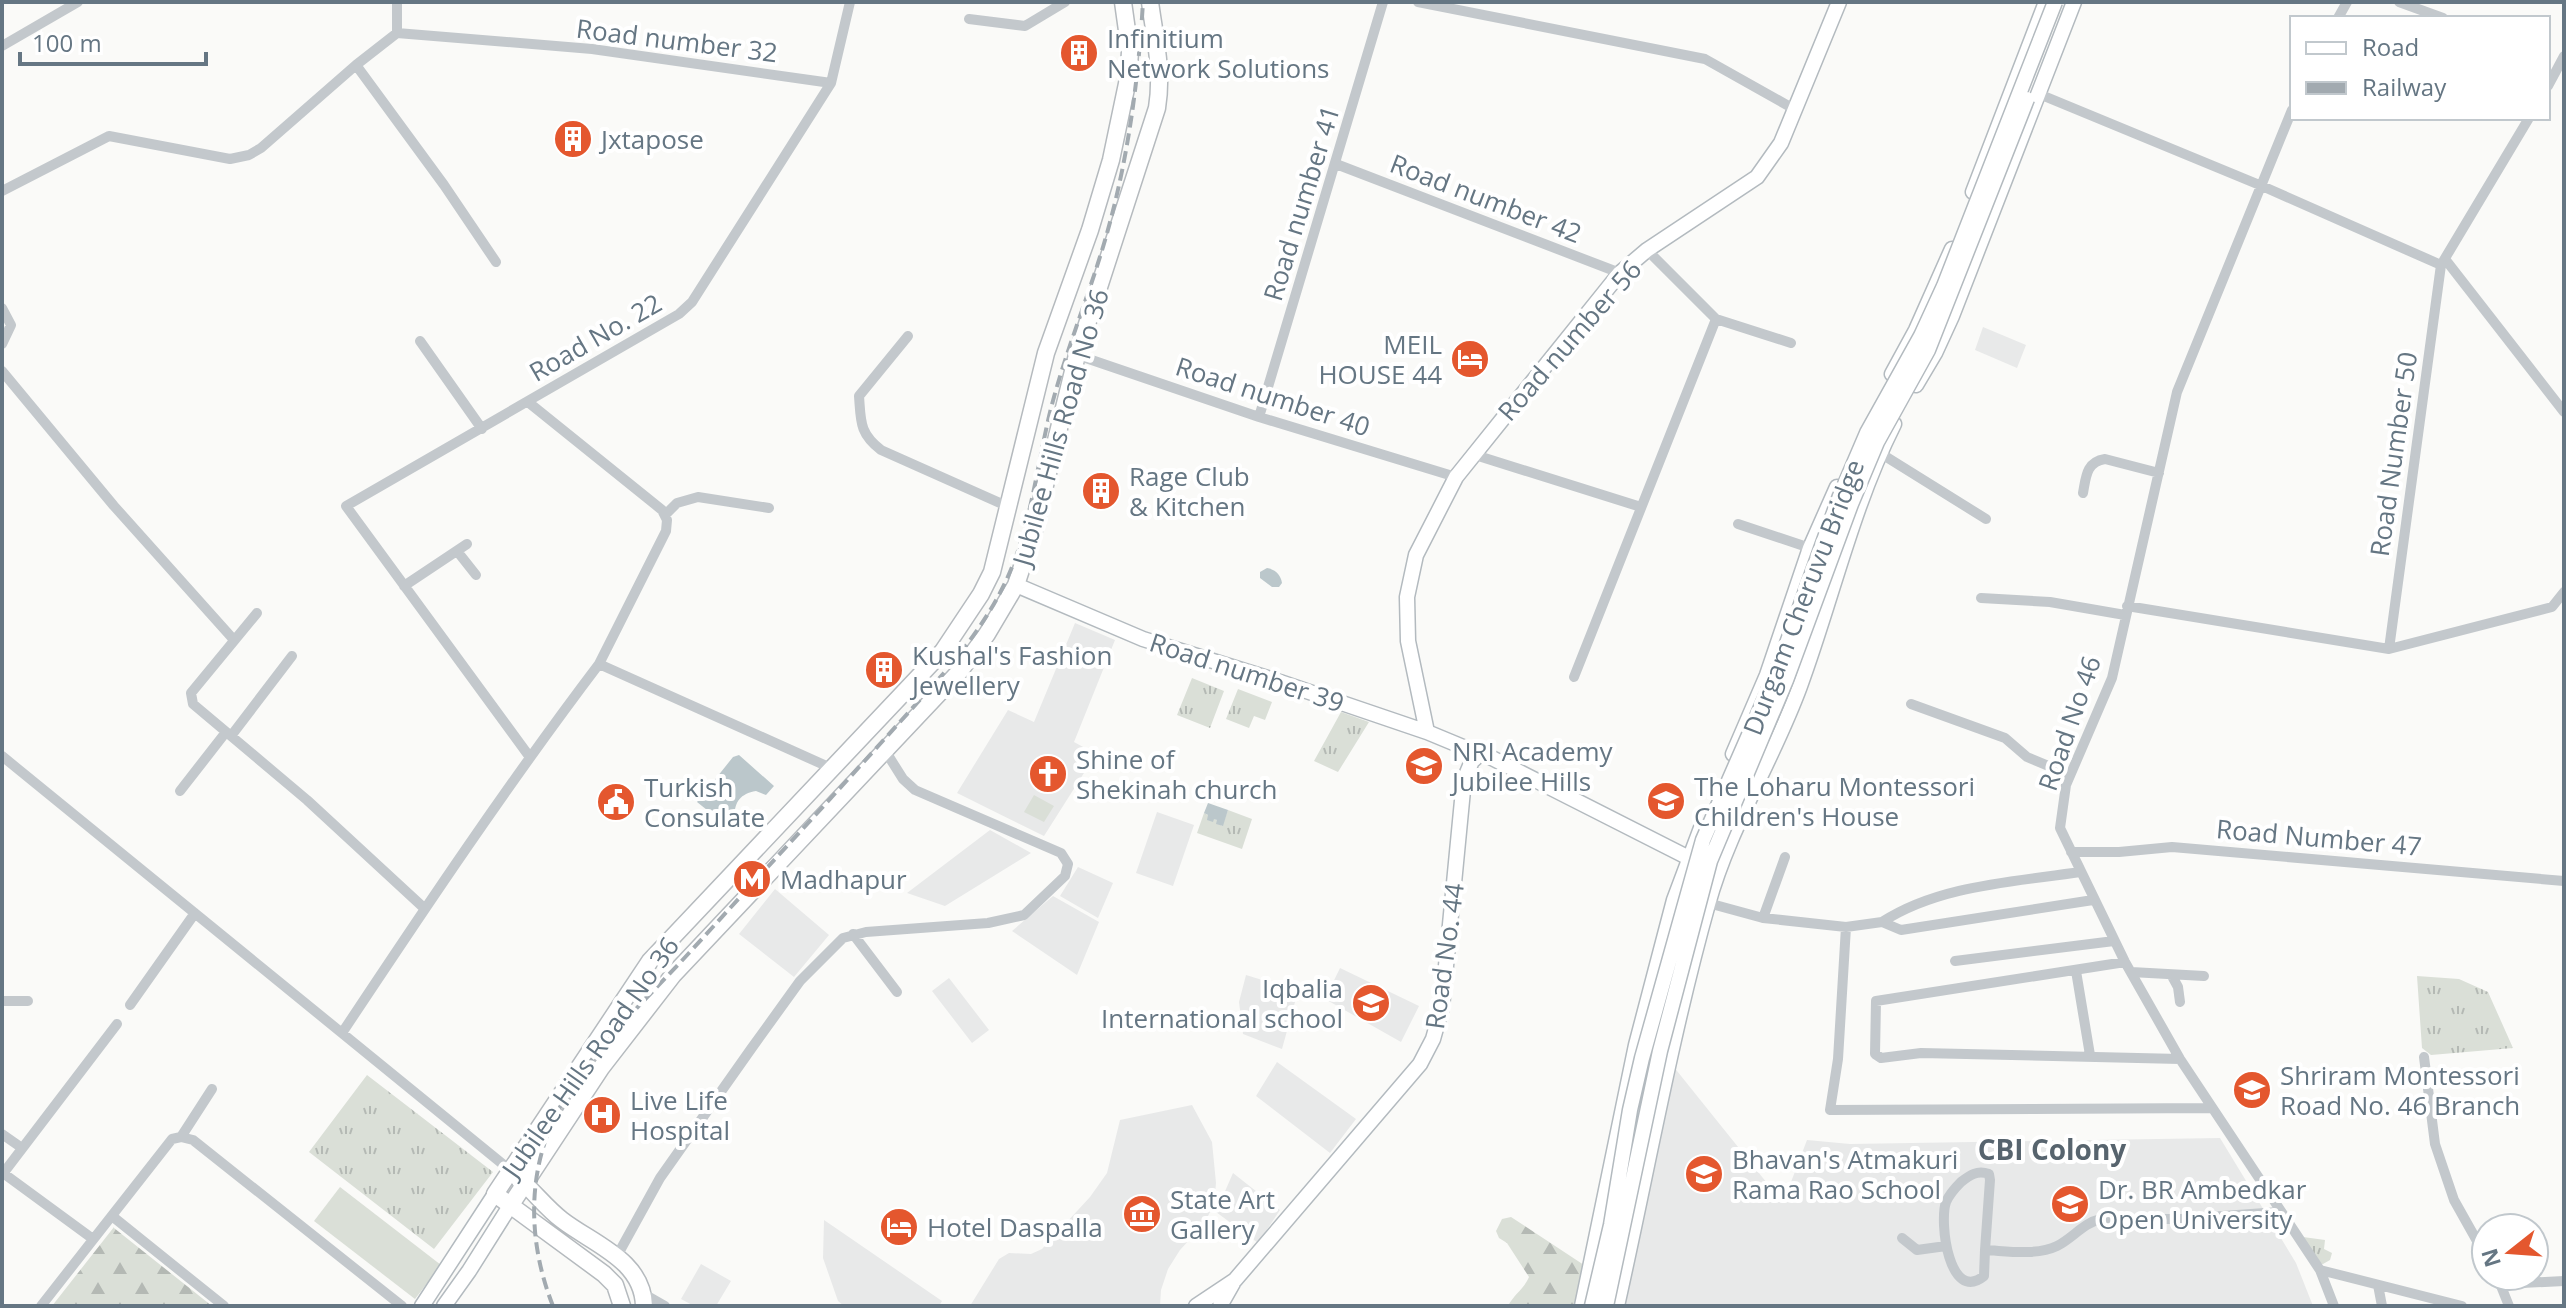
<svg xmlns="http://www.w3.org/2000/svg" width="2566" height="1308" font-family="'Open Sans',sans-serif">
	<defs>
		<pattern id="grass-tufts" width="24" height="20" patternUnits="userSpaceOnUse" patternTransform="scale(2)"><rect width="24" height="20" fill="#dadfd7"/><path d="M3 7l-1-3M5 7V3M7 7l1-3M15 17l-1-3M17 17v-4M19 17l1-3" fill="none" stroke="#b4b9b4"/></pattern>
		<pattern id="forest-firs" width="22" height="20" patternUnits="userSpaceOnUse" patternTransform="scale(2)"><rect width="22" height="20" fill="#dadfd7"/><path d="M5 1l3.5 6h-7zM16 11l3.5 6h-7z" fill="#b4b9b4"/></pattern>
	</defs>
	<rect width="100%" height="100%" fill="#fafaf8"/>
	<path fill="#e8e9e9" d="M 1983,327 L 2026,345 L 2017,368 L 1975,350 Z
		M 1075,623 L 1115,640 L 1074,742 L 1096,754 L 1044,836 L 957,793 L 1008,710 L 1034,722 Z
		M 1157,812 L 1194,825 L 1173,886 L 1136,873 Z
		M 990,830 L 1031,853 L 945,906 L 907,893 Z
		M 1078,867 L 1113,883 L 1098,918 L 1060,896 Z
		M 775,889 L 829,935 L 794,977 L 739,934 Z
		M 1053,896 L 1099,922 L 1077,975 L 1012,931 Z
		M 1340,968 L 1419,1006 L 1401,1042 L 1325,999 Z
		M 1246,975 L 1298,991 L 1282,1049 L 1243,1034 L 1239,1002 Z
		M 949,978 L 989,1030 L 972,1043 L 932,991 Z
		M 1669,1061 L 1783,1203 L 1807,1140 L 1850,1144 L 2220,1138 L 2296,1263 L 2313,1306 L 1619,1306 Z
		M 1277,1062 L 1356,1119 L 1330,1153 L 1256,1096 Z
		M 1192,1105 L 1212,1142 L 1216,1183 L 1214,1204 L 1204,1224 L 1180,1250 L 1168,1269 L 1161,1290 L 1160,1306 L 970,1306 L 999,1259 L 1009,1253 L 1031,1254 L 1042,1249 L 1090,1197 L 1107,1173 L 1120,1120 Z
		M 1233,1173 L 1280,1210 L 1258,1243 L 1216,1212 Z
		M 824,1220 L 942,1301 L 939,1306 L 844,1306 L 838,1301 L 823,1258 Z
		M 701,1264 L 731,1281 L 716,1306 L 694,1306 L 681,1299 Z"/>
	<path fill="url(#grass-tufts)" d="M 1192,678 L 1224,691 L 1210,728 L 1177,715 Z
		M 1238,689 L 1272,702 L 1265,720 L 1254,716 L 1249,728 L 1226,719 Z
		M 1341,712 L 1369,722 L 1338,772 L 1314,761 Z
		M 1034,795 L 1054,806 L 1044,822 L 1024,812 Z
		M 1228,810 L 1252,819 L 1242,849 L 1197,833 L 1204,813 L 1217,820 L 1222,826 Z
		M 2417,976 L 2459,979 L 2488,992 L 2513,1048 L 2431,1055 L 2422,1048 Z
		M 367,1075 L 493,1172 L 434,1249 L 309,1152 Z
		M 2303,1237 L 2325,1240 L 2324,1249 L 2332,1253 L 2330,1260 L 2323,1264 L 2316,1263 Z"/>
	<path fill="url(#forest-firs)" d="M 1511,1217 L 1587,1267 L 1574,1306 L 1508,1306 C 1514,1294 1524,1289 1529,1277 L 1507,1243 L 1499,1238 L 1496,1231 L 1502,1219 Z
		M 114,1227 L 114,1228 L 212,1306 L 52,1306 Z"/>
	<path fill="#dadfd7" d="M 340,1187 L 441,1265 L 415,1299 L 314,1221 Z"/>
	<path fill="#bbc7cb" d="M 1267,568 C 1275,569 1281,575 1282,583 L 1279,587 L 1272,587 L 1260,578 L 1260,572 Z
		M 739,755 L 774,786 L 766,795 L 756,791 C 738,794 733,805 735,822 L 727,826 L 697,802 L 733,757 Z
		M 1208,803 L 1228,810 L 1223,826 L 1216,824 L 1217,820 L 1214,819 L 1213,822 L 1207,820 L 1208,815 L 1204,813 Z"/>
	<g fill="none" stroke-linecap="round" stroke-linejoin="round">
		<g stroke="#b3babf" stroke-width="17">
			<path id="secondary" d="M 1973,192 L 2046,2
				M 1892,374 L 1916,330 L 1952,249
				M 1916,385 L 1935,353 L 1952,316 L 2074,2
				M 1016,585 L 1143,639 L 1280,682 L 1427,732 L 1480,754
				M 1427,732 L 1408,641 L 1407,597 L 1416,555 L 1456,477 L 1620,273 L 1647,250 L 1757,177 L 1781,143 L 1839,2
				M 1733,754 L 1767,675 L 1810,548 L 1837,487
				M 422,1306 L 495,1194
				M 444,1306 L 469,1271 L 510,1206
				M 1196,1306 L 1235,1280 L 1420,1064 L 1433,1039 L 1442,1007 L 1464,780 L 1472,761 L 1480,754 L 1486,755 L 1689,858
				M 1220,1306 L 1233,1283
				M 1582,1306 L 1636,1045 L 1674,900 L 1701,828
				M 1617,1306 C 1647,1172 1671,1036 1708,904 C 1729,828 1773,760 1800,686 C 1832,599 1852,507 1894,424"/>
		</g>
		<g stroke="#b5babe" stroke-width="19">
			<path id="primary" d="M 517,1177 C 533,1190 545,1207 562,1220 C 593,1244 643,1260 644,1306
				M 510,1206 L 601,1068 L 673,975 L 960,671 L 987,634 L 1016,585 L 1034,530 L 1077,355 L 1157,108 C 1163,71 1155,39 1150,2
				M 622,1306 L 615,1285 L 604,1274 L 495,1194 L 650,961 L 943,651 L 981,594 L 992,572 L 1046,353 L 1090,230 L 1111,160 L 1128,79 L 1130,52 L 1123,2"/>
		</g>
		<path stroke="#c3c8cc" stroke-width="10" d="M 397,2 L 397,33
			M 1418,2 L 1705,59 L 1794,109
			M 2399,2 L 2443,18
			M 2338,18 L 2347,2
			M 969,19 L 1025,26 L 1065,2
			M 2,46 L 78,2
			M 356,65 L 444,185 L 496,262
			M 2548,86 L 2564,56
			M 2039,94 L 2262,186 L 2441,265
			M 2292,110 L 2177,392 L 2112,678 L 2066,785 L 2060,828 L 2125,962 L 2180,1059 L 2320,1270 L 2334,1306
			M 1336,164 L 1620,273
			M 2,191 L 109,136 L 230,159 L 249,155 L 261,148 L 356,65 L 397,33 L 592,49 L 831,83
			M 2445,259 L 2564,412
			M 2,308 L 11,325 L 2,344
			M 1716,319 L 1791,343
			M 908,336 L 859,396 C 861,421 859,433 881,450 L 1009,507
			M 420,341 L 482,429
			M 1077,355 L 1259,417 L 1456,477
			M 2,371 L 114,506 L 234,640
			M 528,402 L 662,510 L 667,520 L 666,531 L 599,664
			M 1259,417 L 1383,2
			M 1880,453 L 1986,519
			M 1472,454 L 1641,507
			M 2083,493 C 2086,477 2086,462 2105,459 L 2159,473
			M 665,515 L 677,503 L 698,497 L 769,508
			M 1738,524 L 1810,548
			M 457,551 L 476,575
			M 404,586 L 467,544
			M 1981,598 L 2050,602 L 2125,615
			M 2127,606 L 2389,649 L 2552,607 L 2564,592
			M 257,613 L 191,693 L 193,704 L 307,800 L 424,908
			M 2389,649 L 2441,265 L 2529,118
			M 1574,677 L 1716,319 L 1647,250
			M 1911,704 L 2005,738 L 2027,757 L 2070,775
			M 231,736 L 292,656
			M 2,756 L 510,1170
			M 529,756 L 346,506 L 679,314 L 692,302 L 831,83 L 850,2
			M 180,791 L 226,732
			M 2071,852 L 2119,852 L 2172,847 L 2564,881
			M 1708,903 L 1763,918 L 1846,927 L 1882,922 L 1901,930 L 2093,900
			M 1763,918 L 1785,857
			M 1882,922 C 1939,885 2013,882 2080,872
			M 1846,927 L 1838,1059 L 1830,1110 L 2212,1108
			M 853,934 L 897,992
			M 1955,961 L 2114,941
			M 2125,962 L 1876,1001 L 1875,1054 L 1881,1058 L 1921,1053 L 2180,1059
			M 2076,971 L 2090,1055
			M 2131,972 L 2204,976
			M 2172,976 L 2178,987 L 2180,1002
			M 2,1001 L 28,1001
			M 130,1005 L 195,913
			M 342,1033 C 425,908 508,784 599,664 L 831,768
			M 2424,1057 L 2435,1144 L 2454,1200 L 2486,1257
			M 2,1134 L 22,1148
			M 181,1137 L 212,1089
			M 3,1173 L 93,1239
			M 2,1175 L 117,1024
			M 112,1216 L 224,1306
			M 1902,1238 L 1917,1250 L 1946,1246
			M 1985,1250 L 1984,1276 C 1949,1304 1939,1222 1946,1202 C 1949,1195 1955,1188 1961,1182 C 1970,1175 1977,1170 1989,1174 L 1990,1180 L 1985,1250 C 2007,1251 2036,1256 2057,1246 C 2073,1238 2083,1223 2101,1219 L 2181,1219 L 2279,1212
			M 617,1256 L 660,1178 L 751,1049 L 800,981 L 843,938 L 866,932 L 988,923 L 1024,915 L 1065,876 L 1068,864 L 1061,853 L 915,790 L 903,779 L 886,752
			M 2320,1270 L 2462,1306
			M 2497,1276 L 2509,1306
			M 2501,1284 L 2564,1281
			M 2378,1285 L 2382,1306
			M 644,1294 L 665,1306
			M 41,1306 L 172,1139 L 181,1137 L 193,1140 L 402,1306"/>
		<use href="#secondary" stroke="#fff" stroke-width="14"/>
		<use href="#primary" stroke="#fff" stroke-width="16"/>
		<path stroke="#a2aab0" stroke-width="4" stroke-dasharray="12 6" stroke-linecap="butt" d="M 553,1306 C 529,1246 526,1177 555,1117 C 582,1059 645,1001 689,953 C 774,860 859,768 943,674 C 972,640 998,604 1014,562 C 1034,509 1039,451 1054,397 C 1068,346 1088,297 1103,247 C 1127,167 1138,85 1143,2"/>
		<g stroke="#b3babf" stroke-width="17" stroke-linecap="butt">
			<path id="secondary-bridge" d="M 1592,1306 L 1611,1225 L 1630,1110 L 1642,1058 L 1703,840 L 1777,671 L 1840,496 L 1867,433 L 1921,336 L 1944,286 L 2055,2
				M 1606,1306 L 1660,1051 L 1710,861 L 1786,680 L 1851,504 L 1877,442 L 1928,350 L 2027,99"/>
		</g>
		<use href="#secondary-bridge" stroke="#fff" stroke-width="14"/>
	</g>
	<defs>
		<g id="building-disc" transform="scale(2)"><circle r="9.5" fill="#e4572e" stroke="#fff"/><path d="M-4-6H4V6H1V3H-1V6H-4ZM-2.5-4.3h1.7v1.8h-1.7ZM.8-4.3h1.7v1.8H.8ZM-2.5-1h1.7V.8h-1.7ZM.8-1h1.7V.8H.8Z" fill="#fff"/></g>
		<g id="hotel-disc" transform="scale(2)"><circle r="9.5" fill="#e4572e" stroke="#fff"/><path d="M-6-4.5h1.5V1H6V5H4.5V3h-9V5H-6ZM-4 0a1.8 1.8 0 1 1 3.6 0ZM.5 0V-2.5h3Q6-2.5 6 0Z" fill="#fff"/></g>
		<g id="university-disc" transform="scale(2)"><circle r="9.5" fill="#e4572e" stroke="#fff"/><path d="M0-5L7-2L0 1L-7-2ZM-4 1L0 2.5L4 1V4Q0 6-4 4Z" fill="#fff"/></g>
		<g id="church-disc" transform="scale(2)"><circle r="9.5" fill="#e4572e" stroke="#fff"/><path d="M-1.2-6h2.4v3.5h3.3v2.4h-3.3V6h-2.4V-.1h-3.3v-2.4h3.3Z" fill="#fff"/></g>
		<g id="civic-disc" transform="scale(2)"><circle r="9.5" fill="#e4572e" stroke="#fff"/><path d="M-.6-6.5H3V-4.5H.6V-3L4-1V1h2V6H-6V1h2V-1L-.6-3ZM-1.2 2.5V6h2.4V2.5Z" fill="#fff"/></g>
		<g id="metro-disc" transform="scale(2)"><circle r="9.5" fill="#e4572e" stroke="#fff"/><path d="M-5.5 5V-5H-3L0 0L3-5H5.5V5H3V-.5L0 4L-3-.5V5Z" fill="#fff"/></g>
		<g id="school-disc" transform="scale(2)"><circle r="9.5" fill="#e4572e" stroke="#fff"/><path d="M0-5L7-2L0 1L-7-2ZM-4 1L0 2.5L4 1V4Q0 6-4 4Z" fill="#fff"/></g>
		<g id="hospital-disc" transform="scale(2)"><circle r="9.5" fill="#e4572e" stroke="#fff"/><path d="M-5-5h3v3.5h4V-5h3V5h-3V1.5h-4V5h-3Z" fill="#fff"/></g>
		<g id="museum-disc" transform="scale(2)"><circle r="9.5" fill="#e4572e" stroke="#fff"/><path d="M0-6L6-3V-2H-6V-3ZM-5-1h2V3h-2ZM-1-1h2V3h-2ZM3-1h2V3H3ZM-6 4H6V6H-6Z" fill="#fff"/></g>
	</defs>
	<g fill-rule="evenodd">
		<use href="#building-disc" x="1079" y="53"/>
		<use href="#building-disc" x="573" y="139"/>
		<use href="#hotel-disc" x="1470" y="359"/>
		<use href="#building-disc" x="1101" y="491"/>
		<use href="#building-disc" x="884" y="670"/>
		<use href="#university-disc" x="1424" y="766"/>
		<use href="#church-disc" x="1048" y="774"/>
		<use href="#university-disc" x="1666" y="801"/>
		<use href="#civic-disc" x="616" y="802"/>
		<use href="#metro-disc" x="752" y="879"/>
		<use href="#school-disc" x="1371" y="1003"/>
		<use href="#university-disc" x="2252" y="1090"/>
		<use href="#hospital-disc" x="602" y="1115"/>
		<use href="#school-disc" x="1704" y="1174"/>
		<use href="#university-disc" x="2070" y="1204"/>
		<use href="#museum-disc" x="1142" y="1214"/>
		<use href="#hotel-disc" x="899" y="1227"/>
	</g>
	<g text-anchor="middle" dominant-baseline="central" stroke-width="8" stroke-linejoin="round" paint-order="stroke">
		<g font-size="26" fill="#657683" stroke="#fff" text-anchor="start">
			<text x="1107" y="38">Infinitium<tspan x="1107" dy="30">Network Solutions</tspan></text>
			<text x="601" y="139">Jxtapose</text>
			<text x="1442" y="344" text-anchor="end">MEIL<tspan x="1442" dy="30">HOUSE 44</tspan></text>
			<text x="1129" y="476">Rage Club<tspan x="1129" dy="30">&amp; Kitchen</tspan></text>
			<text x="912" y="655">Kushal's Fashion<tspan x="912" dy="30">Jewellery</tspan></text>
			<text x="1452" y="751">NRI Academy<tspan x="1452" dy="30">Jubilee Hills</tspan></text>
			<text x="1076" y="759">Shine of<tspan x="1076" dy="30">Shekinah church</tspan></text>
			<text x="1694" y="786">The Loharu Montessori<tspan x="1694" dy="30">Children's House</tspan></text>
			<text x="644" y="787">Turkish<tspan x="644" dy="30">Consulate</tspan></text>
			<text x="780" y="879">Madhapur</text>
			<text x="1343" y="988" text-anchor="end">Iqbalia<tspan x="1343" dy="30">International school</tspan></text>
			<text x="2280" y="1075">Shriram Montessori<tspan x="2280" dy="30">Road No. 46 Branch</tspan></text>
			<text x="630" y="1100">Live Life<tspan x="630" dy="30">Hospital</tspan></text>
			<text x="1732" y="1159">Bhavan's Atmakuri<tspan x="1732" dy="30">Rama Rao School</tspan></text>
			<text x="2098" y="1189">Dr. BR Ambedkar<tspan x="2098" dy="30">Open University</tspan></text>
			<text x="1170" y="1199">State Art<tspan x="1170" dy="30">Gallery</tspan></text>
			<text x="927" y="1227">Hotel Daspalla</text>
		</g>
		<g font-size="26" fill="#657683" stroke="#fff">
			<text transform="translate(677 40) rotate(7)">Road number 32</text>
			<text transform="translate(1486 198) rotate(21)">Road number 42</text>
			<text transform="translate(1301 203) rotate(-73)">Road number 41</text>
			<text transform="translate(595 337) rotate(-30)">Road No. 22</text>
			<text transform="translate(1569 340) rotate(-49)">Road number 56</text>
			<text transform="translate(1273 396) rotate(18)">Road number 40</text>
			<text transform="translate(1060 427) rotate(-74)">Jubilee Hills Road No 36</text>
			<text transform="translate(2393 454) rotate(-82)">Road Number 50</text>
			<text transform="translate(1803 597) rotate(-69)">Durgam Cheruvu Bridge</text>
			<text transform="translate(1247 672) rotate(18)">Road number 39</text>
			<text transform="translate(2069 723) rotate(-71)">Road No 46</text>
			<text transform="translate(2319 837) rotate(5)">Road Number 47</text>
			<text transform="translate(1444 956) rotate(-82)">Road No. 44</text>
			<text transform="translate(590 1057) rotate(-55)">Jubilee Hills Road No 36</text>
		</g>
		<g font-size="28" font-weight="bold" fill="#57646e" stroke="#fff">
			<text x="2052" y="1149">CBI Colony</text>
		</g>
	</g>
	<rect width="2566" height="1308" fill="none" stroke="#657683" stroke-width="8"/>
	<rect x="2290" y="16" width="260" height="104" fill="#ffffff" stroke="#c1c8cd" stroke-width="2"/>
	<rect x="2306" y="42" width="40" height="12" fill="#ffffff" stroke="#c1c8cd" stroke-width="2"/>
	<text x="2362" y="56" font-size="24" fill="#657683">Road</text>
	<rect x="2306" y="82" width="40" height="12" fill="#a2aab0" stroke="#c1c8cd" stroke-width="2"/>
	<text x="2362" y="96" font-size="24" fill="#657683">Railway</text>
	<g transform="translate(2510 1252) rotate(253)"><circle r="38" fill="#ffffff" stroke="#c1c8cd" stroke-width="2"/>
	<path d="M0-6L14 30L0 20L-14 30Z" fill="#e4572e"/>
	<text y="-12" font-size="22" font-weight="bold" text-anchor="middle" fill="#657683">N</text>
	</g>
	<path d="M20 52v12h186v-12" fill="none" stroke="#657683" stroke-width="4"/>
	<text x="32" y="52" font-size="24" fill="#657683" stroke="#ffffff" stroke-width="6" paint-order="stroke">100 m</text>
</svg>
